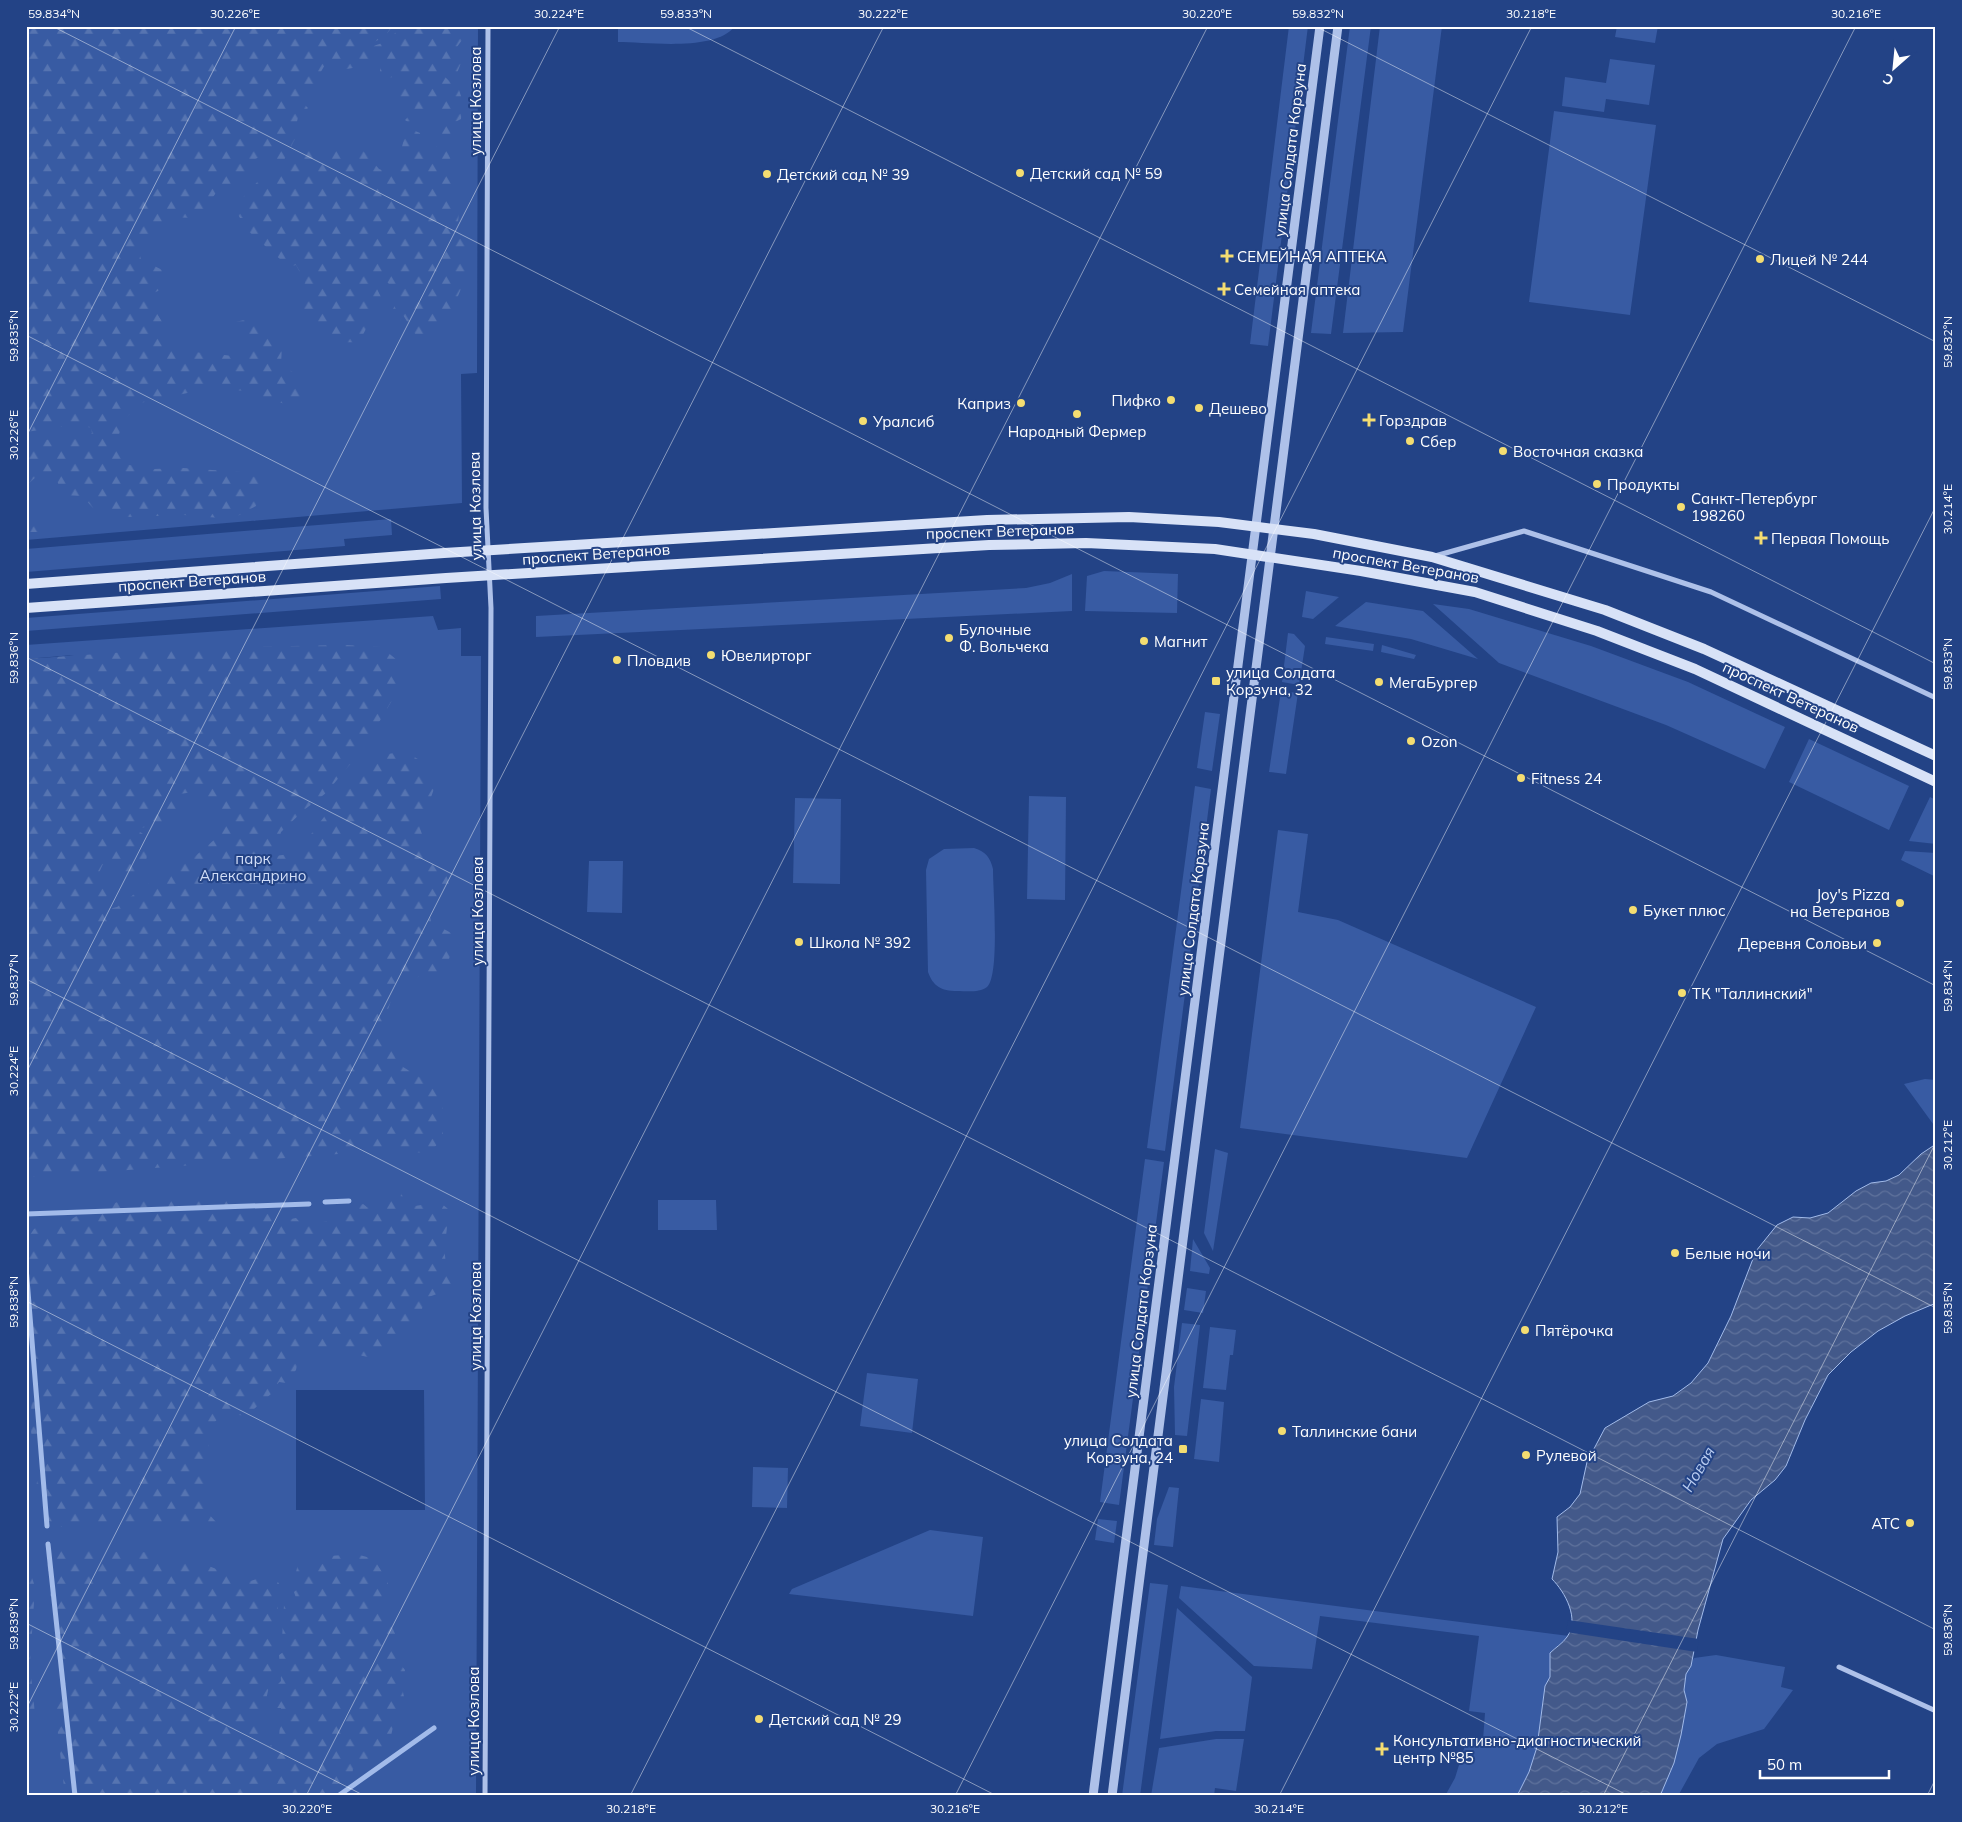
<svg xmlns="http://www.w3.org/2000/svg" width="1962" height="1822" font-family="Mulish,sans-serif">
	<defs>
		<pattern id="forest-firs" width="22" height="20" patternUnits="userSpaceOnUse" patternTransform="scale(1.25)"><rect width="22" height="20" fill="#385ba3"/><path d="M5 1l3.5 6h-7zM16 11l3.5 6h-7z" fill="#5674b1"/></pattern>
		<pattern id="water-waves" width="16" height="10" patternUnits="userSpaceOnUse" patternTransform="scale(1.25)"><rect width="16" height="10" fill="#43598a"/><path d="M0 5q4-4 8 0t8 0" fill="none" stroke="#5f729c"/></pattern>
	</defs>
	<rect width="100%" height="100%" fill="#234386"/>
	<path fill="#385ba3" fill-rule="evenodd" d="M 26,26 L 478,26 L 477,373 L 461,374 L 462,503 L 26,540 Z
		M 618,26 L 735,26 C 716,52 647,42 618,42 Z
		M 1289,26 L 1308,26 L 1268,346 L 1250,344 Z
		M 1350,26 L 1371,26 L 1331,334 L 1311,333 Z
		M 1380,26 L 1442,26 L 1403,332 L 1343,333 Z
		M 1617,26 L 1658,26 L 1655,43 L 1615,37 Z
		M 1610,59 L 1655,65 L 1649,105 L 1606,99 L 1604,112 L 1562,106 L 1565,77 L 1606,83 Z
		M 1554,111 L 1656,125 L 1630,315 L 1529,302 Z
		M 391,519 L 392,535 L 344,539 L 345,546 L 26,572 L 26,549 Z
		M 1104,571 L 1178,574 L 1177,613 L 1085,611 L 1087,576 Z
		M 1072,574 L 1072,611 L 536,637 L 536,616 L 1026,588 L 1050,583 Z
		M 440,586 L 441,599 L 26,631 L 26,618 Z
		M 1306,591 L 1339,597 L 1313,619 L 1302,617 Z
		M 1366,602 L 1423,611 L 1478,659 L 1411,639 L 1335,626 Z
		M 1433,604 L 1469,609 L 1591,646 L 1688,682 L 1785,727 L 1765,769 L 1666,725 L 1499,663 Z
		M 433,616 L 438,630 L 461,628 L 461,656 L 481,656 L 476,1796 L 26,1796 L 26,661 L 74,655 L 26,659 L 26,645 ZM 296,1390 L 424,1390 L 425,1510 L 296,1510 Z
		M 1288,633 L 1294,634 L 1305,646 L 1299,685 L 1282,682 Z
		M 1326,637 L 1374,644 L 1373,651 L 1325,644 Z
		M 1382,645 L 1416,655 L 1414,659 L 1381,652 Z
		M 1281,691 L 1298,693 L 1286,774 L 1269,772 Z
		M 1205,712 L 1220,714 L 1212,771 L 1197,768 Z
		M 1809,739 L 1909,786 L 1889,830 L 1789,782 Z
		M 1195,786 L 1211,789 L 1165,1151 L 1147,1148 Z
		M 1029,796 L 1066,797 L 1065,900 L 1027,899 Z
		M 1930,797 L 1936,800 L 1936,844 L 1909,841 Z
		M 795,798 L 841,799 L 840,884 L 793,883 Z
		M 1278,830 L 1308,834 L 1298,912 L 1338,920 L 1536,1007 L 1467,1158 L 1240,1128 Z
		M 974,848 C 986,852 990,857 993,869 C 993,890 1000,976 987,987 C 979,993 966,991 957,991 C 941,991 933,986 928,972 L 926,870 L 929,859 L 944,849 Z
		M 1905,851 L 1936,853 L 1936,877 L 1901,860 Z
		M 589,861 L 623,861 L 622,913 L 587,912 Z
		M 1925,1079 L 1936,1080 L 1936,1128 L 1904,1084 Z
		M 1215,1149 L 1228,1153 L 1213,1251 L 1204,1233 Z
		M 1145,1159 L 1164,1162 L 1119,1505 L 1100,1502 Z
		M 658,1200 L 716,1200 L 717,1230 L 658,1230 Z
		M 1193,1239 L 1210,1268 L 1209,1274 L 1190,1271 Z
		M 1187,1288 L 1206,1291 L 1203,1313 L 1184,1310 Z
		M 1182,1323 L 1200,1325 L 1187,1436 L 1175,1435 L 1174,1387 Z
		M 1210,1327 L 1236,1330 L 1233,1355 L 1230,1355 L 1226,1390 L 1203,1388 Z
		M 867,1373 L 918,1379 L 912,1433 L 860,1426 Z
		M 1201,1399 L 1224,1402 L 1219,1462 L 1194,1459 Z
		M 753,1467 L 788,1468 L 787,1508 L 752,1507 Z
		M 1169,1487 L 1179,1488 L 1173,1547 L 1154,1545 L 1157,1519 Z
		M 1098,1519 L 1117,1521 L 1114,1543 L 1095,1540 Z
		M 930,1530 L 983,1537 L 973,1616 L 789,1594 L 792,1589 Z
		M 1150,1583 L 1168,1585 L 1140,1796 L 1122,1796 Z
		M 1181,1586 L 1569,1636 L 1550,1653 L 1550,1677 L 1545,1687 L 1537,1747 L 1529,1772 L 1517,1796 L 1445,1796 L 1455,1778 L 1467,1739 L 1483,1740 L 1485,1713 L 1469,1711 L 1479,1636 L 1320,1616 L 1312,1669 L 1254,1666 L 1179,1598 Z
		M 1177,1608 L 1252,1677 L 1245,1731 L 1216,1731 L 1160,1739 Z
		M 1716,1655 L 1785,1667 L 1781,1687 L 1793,1690 L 1764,1729 L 1717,1744 L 1699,1758 L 1678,1796 L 1660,1796 L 1674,1763 L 1687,1702 L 1684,1690 L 1686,1674 L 1694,1658 Z
		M 1216,1739 L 1244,1739 L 1236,1791 L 1215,1788 L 1214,1796 L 1151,1796 L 1159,1748 Z"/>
	<path fill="url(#forest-firs)" fill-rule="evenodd" d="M 26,26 L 393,26 L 384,37 L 372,43 L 371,57 L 364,66 L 341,70 L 326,63 L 312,87 L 306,91 L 302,102 L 308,108 L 298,118 L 294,131 L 295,139 L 283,162 L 260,157 L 253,160 L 244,180 L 238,185 L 233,182 C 216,195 215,187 208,212 L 192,218 L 172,217 L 156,225 L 149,241 L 138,249 L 141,259 L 166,272 L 167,283 L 158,291 L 146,296 L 163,323 L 169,349 L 178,354 L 195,352 L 243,357 L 252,349 L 242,336 L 236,322 C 257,315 268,331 282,345 L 281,365 L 301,377 L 302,396 L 285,404 L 245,391 L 211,388 L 140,403 L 123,421 L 118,438 L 124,464 L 154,469 L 183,468 L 241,472 L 264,480 L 256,506 L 232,519 L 184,515 L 126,517 L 93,508 L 82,496 L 63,495 L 54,474 L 37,476 L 26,486 L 26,440 L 87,439 L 92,433 L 91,428 L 79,424 L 26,432 Z
		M 396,26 L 465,27 L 461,35 L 462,40 L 454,51 L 463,58 L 457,73 L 448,73 L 445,77 L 459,90 L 462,99 L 461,119 L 453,123 L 449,140 L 443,141 L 440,117 L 437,112 C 426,113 419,120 409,123 L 405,120 L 410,115 L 414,115 L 414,109 L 419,95 L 415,93 L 409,99 L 394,100 L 391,95 L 400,80 L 395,77 L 379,78 L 382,57 L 373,50 L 374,46 C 387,41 396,40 396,26 Z
		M 408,128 L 420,133 L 421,147 L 425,154 L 433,153 L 438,144 L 447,148 L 452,164 L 447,169 L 456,182 L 449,195 L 459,213 L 457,231 L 467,240 C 467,247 469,256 468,263 C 464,289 448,322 429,338 L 415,334 L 403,315 L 396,329 L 388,318 L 397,302 L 393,288 L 387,282 L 376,287 L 382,299 L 359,342 C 326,345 315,329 298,304 L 305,282 L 296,265 L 289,267 L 247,230 L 249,218 L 240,218 L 234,207 L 263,176 L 293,162 L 301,153 L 314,147 L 361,148 L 379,169 L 396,175 C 402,158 400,145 408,128 Z
		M 38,521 L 52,529 L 39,532 L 26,532 L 26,522 Z
		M 345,645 L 381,647 L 397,660 L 400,687 L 363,749 L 326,793 L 304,810 L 281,832 L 275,856 L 297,853 L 345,789 L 377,756 L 405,751 L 421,761 L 435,786 L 420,828 L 431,863 L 445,868 L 450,889 L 438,895 L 429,908 L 431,922 L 453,934 L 451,953 L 446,968 L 434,975 L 426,972 L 416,978 L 400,975 L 386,1015 L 387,1036 L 398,1064 L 423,1079 L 442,1096 L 443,1140 L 426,1154 L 406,1150 L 377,1151 L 36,1177 L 26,1175 L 26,659 L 184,648 ZM 193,792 L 211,801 L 221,819 L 214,840 L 193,858 L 172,866 L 117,907 L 97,912 L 110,891 L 97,877 L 103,864 L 134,880 L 144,872 L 150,839 L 136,829 L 174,821 L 180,794 Z
		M 400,1191 L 403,1197 L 407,1197 L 413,1206 C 430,1206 433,1195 449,1210 L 446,1236 L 443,1240 L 446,1264 L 452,1267 L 453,1288 L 426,1298 C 415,1334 396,1334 373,1358 L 358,1355 L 353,1347 L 304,1349 L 299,1355 L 296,1370 L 286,1383 L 279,1382 L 271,1394 L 246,1416 L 225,1413 L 209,1427 L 206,1511 L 216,1522 L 59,1527 L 42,1517 C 42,1509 38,1504 37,1497 C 34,1483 41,1467 46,1453 L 32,1438 L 30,1424 L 34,1373 L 33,1351 L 26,1330 L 26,1241 L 34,1229 L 42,1225 L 70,1220 L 85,1211 L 99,1209 L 128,1198 L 141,1197 L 205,1200 L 228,1197 L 246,1208 L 268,1214 L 281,1221 L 296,1218 L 302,1224 L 318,1228 L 323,1222 L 342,1218 L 348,1209 L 363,1204 L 367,1207 C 378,1204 389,1195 400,1191 Z
		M 108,1550 L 132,1555 L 152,1550 L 162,1552 L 166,1560 C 199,1560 216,1567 244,1583 L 272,1574 L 280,1585 L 271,1677 L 266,1700 L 260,1711 L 263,1739 L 261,1753 L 251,1766 L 264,1796 L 65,1796 L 54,1699 L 66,1673 L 54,1636 L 47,1559 L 60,1551 Z
		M 356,1554 L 374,1559 C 386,1580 395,1585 385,1610 L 399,1643 L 397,1660 L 405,1670 L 402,1687 L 404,1697 L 396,1713 L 391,1736 L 383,1749 L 369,1757 L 365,1765 L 353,1769 L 351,1782 L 342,1788 L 335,1787 L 330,1796 L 278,1796 L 274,1788 L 278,1782 L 272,1773 L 262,1773 L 258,1761 L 263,1755 L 268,1754 L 270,1746 L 279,1738 L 281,1708 L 273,1708 L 275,1687 L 281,1681 L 279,1655 L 289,1648 L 282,1639 L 284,1605 L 287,1602 L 293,1603 L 296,1598 L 294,1592 L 301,1586 L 296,1572 L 298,1564 L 300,1563 L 313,1568 L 326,1562 L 330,1556 Z
		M 26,1559 L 35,1587 L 30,1663 L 35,1715 L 26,1724 Z"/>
	<path fill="url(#water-waves)" stroke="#a2bbea" d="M 1936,1144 L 1936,1303 L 1905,1316 L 1878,1331 L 1851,1352 L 1828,1375 L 1805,1420 L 1786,1466 L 1775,1480 L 1751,1500 L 1723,1539 L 1698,1630 L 1691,1666 L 1686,1674 L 1684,1690 L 1687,1702 L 1681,1735 L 1674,1763 L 1660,1796 L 1517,1796 L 1529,1772 L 1537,1747 L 1545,1686 L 1550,1677 L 1550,1653 C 1555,1648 1563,1643 1567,1637 C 1580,1619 1565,1592 1552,1579 L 1558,1552 L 1557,1517 L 1570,1507 L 1580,1494 L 1587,1462 L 1605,1428 L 1649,1402 L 1673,1396 L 1691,1383 L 1708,1363 L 1731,1316 L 1756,1251 L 1777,1225 L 1793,1217 L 1810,1218 L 1828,1213 L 1856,1191 L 1871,1183 L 1886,1181 L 1899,1175 L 1921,1154 Z"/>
	<path fill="#234386" d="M 1568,1620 L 1699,1639 L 1697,1652 L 1566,1632 Z"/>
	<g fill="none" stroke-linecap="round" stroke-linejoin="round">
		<path stroke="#a2bbea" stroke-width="5" d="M 325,1202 L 349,1201
			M 26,1214 L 309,1204
			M 26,1267 L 47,1526
			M 48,1544 L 75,1796
			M 338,1796 L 434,1728"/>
		<path stroke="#aec1e9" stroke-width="5" d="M 1435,556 L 1524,531 L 1711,592 L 1936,698
			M 1839,1667 L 1936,1711
			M 485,1796 L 491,608 L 486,508 L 488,26"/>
		<path stroke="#aec1e9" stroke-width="9" d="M 1093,1796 L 1320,26
			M 1112,1796 L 1338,26"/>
		<path stroke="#d8e2f7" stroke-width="10" d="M 26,584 L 444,553 L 987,520 L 1129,517 L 1219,522 L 1314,534 L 1432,557 L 1605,610 L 1704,649 L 1936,756
			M 26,608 L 446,578 L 989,545 L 1086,543 L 1215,549 L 1361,571 L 1475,592 L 1597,631 L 1695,669 L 1936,782"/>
	</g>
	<path fill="none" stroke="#fff" stroke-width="1" stroke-opacity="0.45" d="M 52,26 L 1936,986M 684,26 L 1936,664M 1315,26 L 1936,342M 26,335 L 1936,1308M 26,437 L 236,26M 26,657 L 1936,1630M 26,979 L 1629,1796M 26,1073 L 560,26M 26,1301 L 997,1796M 26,1623 L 365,1796M 26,1709 L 884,26M 306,1796 L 1208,26M 630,1796 L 1532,26M 955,1796 L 1856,26M 1279,1796 L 1936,506M 1603,1796 L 1936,1142M 1927,1796 L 1936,1778"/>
	<g fill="#f4dd71" stroke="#234386" stroke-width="2">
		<circle cx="1020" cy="173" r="5"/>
		<circle cx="767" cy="174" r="5"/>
		<path d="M1224.5 248.5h5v5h5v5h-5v5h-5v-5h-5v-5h5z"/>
		<circle cx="1760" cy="259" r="5"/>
		<path d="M1221.5 281.5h5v5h5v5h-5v5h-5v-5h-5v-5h5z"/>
		<circle cx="1171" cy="400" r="5"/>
		<circle cx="1021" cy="403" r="5"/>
		<circle cx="1199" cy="408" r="5"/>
		<circle cx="1077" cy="414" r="5"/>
		<path d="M1366.5 412.5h5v5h5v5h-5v5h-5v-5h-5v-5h5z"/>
		<circle cx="863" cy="421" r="5"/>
		<circle cx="1410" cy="441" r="5"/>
		<circle cx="1503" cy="451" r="5"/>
		<circle cx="1597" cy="484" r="5"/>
		<circle cx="1681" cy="507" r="5"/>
		<path d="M1758.5 530.5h5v5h5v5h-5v5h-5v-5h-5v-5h5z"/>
		<circle cx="949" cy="638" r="5"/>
		<circle cx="1144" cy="641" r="5"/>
		<circle cx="711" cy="655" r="5"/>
		<circle cx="617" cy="660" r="5"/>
		<rect x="1211" y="676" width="10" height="10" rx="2.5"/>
		<circle cx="1379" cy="682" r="5"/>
		<circle cx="1411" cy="741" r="5"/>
		<circle cx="1521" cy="778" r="5"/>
		<circle cx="1900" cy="903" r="5"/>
		<circle cx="1633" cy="910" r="5"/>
		<circle cx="799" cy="942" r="5"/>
		<circle cx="1877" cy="943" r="5"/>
		<circle cx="1682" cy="993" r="5"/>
		<circle cx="1675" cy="1253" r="5"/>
		<circle cx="1525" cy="1330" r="5"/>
		<circle cx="1282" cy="1431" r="5"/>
		<rect x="1178" y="1444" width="10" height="10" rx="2.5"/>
		<circle cx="1526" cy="1455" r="5"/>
		<circle cx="1910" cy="1523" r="5"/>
		<circle cx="759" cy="1719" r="5"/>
		<path d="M1379.5 1741.5h5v5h5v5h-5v5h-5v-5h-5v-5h5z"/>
	</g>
	<g text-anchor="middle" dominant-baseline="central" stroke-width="4" stroke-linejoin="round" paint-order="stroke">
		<g font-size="15" fill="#fff" stroke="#234386">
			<text transform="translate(475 101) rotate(-90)">улица Козлова</text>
			<text transform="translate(1290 150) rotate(-83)">улица Солдата Корзуна</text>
			<text transform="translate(475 506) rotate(-91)">улица Козлова</text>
			<text transform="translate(1000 531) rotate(-2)">проспект Ветеранов</text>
			<text transform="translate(596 554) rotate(-4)">проспект Ветеранов</text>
			<text transform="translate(1406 565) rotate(10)">проспект Ветеранов</text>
			<text transform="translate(192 581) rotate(-4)">проспект Ветеранов</text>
			<text transform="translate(1791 697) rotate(25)">проспект Ветеранов</text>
			<text transform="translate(1193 909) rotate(-83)">улица Солдата Корзуна</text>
			<text transform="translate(477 911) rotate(-90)">улица Козлова</text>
			<text transform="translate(1141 1311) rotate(-83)">улица Солдата Корзуна</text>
			<text transform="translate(475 1316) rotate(-90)">улица Козлова</text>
			<text transform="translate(473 1721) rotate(-90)">улица Козлова</text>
		</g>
		<g font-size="15" fill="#fff" stroke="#234386" text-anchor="start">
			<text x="1030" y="173">Детский сад № 59</text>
			<text x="777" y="174">Детский сад № 39</text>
			<text x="1237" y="256">СЕМЕЙНАЯ АПТЕКА</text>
			<text x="1770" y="259">Лицей № 244</text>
			<text x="1234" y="289">Семейная аптека</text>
			<text x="1161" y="400" text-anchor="end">Пифко</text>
			<text x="1011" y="403" text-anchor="end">Каприз</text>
			<text x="1209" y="408">Дешево</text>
			<text x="1379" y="420">Горздрав</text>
			<text x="873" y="421">Уралсиб</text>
			<text x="1077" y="431" text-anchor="middle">Народный Фермер</text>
			<text x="1420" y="441">Сбер</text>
			<text x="1513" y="451">Восточная сказка</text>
			<text x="1607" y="484">Продукты</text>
			<text x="1691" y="498">Санкт-Петербург<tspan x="1691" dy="17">198260</tspan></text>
			<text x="1771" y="538">Первая Помощь</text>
			<text x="959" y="629">Булочные<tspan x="959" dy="17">Ф. Вольчека</tspan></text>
			<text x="1154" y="641">Магнит</text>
			<text x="721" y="655">Ювелирторг</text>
			<text x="627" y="660">Пловдив</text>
			<text x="1226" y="672">улица Солдата<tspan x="1226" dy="17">Корзуна, 32</tspan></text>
			<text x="1389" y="682">МегаБургер</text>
			<text x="1421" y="741">Ozon</text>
			<text x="1531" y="778">Fitness 24</text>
			<text x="1890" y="894" text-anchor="end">Joy's Pizza<tspan x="1890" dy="17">на Ветеранов</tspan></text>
			<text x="1643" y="910">Букет плюс</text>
			<text x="809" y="942">Школа № 392</text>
			<text x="1867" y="943" text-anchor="end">Деревня Соловьи</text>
			<text x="1692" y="993">ТК "Таллинский"</text>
			<text x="1685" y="1253">Белые ночи</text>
			<text x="1535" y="1330">Пятёрочка</text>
			<text x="1292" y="1431">Таллинские бани</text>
			<text x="1173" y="1440" text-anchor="end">улица Солдата<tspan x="1173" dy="17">Корзуна, 24</tspan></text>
			<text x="1536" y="1455">Рулевой</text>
			<text x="1900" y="1523" text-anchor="end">АТС</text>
			<text x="769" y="1719">Детский сад № 29</text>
			<text x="1393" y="1740">Консультативно-диагностический<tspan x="1393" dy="17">центр №85</tspan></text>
		</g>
		<g font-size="15" fill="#d2def7" stroke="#234386">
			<text x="253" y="858">парк<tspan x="253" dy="17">Александрино</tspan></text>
		</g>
		<g font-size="16" font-style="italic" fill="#b9ccf0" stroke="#234386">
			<text transform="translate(1698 1469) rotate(-60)">Новая</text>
		</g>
	</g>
	<rect width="1962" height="1822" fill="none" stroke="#234386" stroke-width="55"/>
	<g transform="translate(1894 68) rotate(207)" stroke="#234386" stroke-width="4" paint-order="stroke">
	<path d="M0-4L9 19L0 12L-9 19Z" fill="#ffffff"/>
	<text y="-8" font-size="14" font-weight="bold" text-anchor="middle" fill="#ffffff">С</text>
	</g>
	<path d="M1760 1770v8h129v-8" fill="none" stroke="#ffffff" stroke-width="2.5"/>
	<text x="1767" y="1770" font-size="15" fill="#ffffff" stroke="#234386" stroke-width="4" paint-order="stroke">50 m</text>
	<rect x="28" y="28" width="1906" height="1766" fill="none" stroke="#fff" stroke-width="2"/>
	<g font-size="12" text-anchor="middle" fill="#fff">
		<text x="54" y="18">59.834°N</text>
		<text x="235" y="18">30.226°E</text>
		<text x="559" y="18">30.224°E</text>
		<text x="686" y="18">59.833°N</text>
		<text x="883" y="18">30.222°E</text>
		<text x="1207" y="18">30.220°E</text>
		<text x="1318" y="18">59.832°N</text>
		<text x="1531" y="18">30.218°E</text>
		<text x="1856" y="18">30.216°E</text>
		<text transform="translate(14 336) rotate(-90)" y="4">59.835°N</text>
		<text transform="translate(1948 342) rotate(-90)" y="4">59.832°N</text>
		<text transform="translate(14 435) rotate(-90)" y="4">30.226°E</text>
		<text transform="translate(1948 509) rotate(-90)" y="4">30.214°E</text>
		<text transform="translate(14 658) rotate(-90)" y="4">59.836°N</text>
		<text transform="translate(1948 664) rotate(-90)" y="4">59.833°N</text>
		<text transform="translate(14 980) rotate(-90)" y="4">59.837°N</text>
		<text transform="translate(1948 986) rotate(-90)" y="4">59.834°N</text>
		<text transform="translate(14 1071) rotate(-90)" y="4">30.224°E</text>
		<text transform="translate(1948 1145) rotate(-90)" y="4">30.212°E</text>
		<text transform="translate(14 1302) rotate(-90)" y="4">59.838°N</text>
		<text transform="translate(1948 1308) rotate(-90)" y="4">59.835°N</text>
		<text transform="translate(14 1624) rotate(-90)" y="4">59.839°N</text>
		<text transform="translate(1948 1630) rotate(-90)" y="4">59.836°N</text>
		<text transform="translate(14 1707) rotate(-90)" y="4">30.222°E</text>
		<text x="307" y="1813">30.220°E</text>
		<text x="631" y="1813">30.218°E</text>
		<text x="955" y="1813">30.216°E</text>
		<text x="1279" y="1813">30.214°E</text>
		<text x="1603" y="1813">30.212°E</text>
	</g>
</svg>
